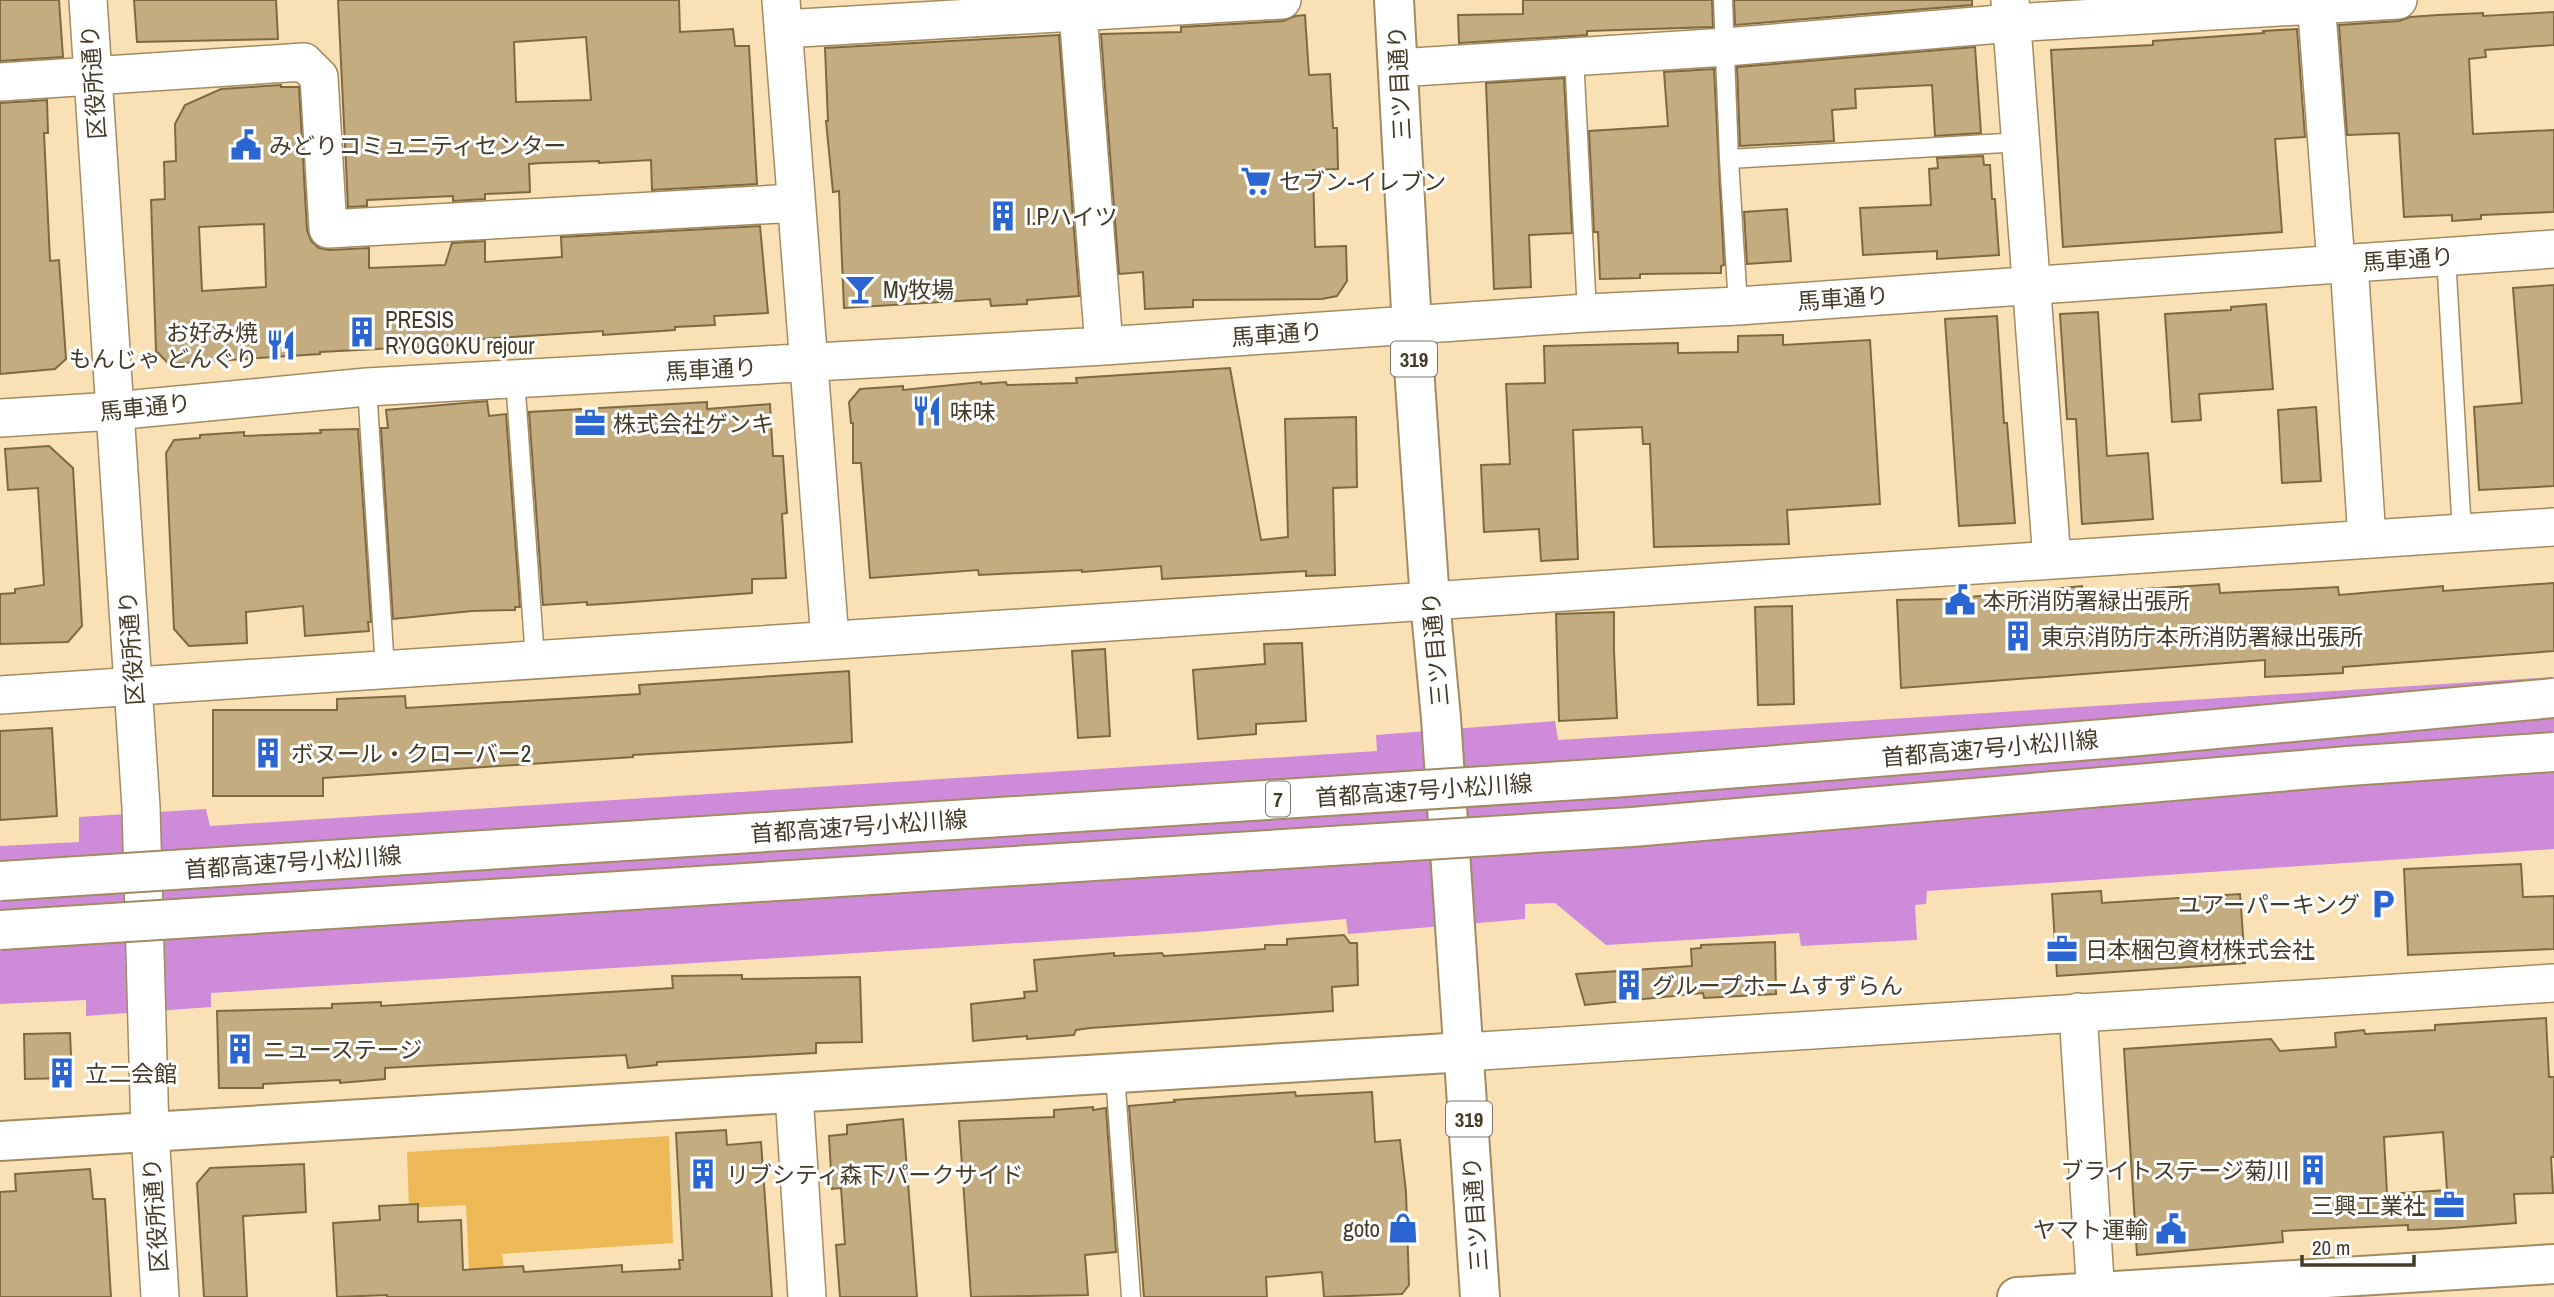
<svg xmlns="http://www.w3.org/2000/svg" width="2554" height="1297" font-family="'Archivo Narrow','Noto Sans JP',sans-serif">
	<rect width="100%" height="100%" fill="#fae1b5"/>
	<path fill="#ecb956" d="M 669,1136 L 673,1243 L 502,1254 L 504,1269 L 469,1270 L 466,1205 L 409,1208 L 407,1152 Z"/>
	<path fill="#ce8bda" d="M 2554,677 L 2554,849 L 1927,891 L 1926,904 L 1915,905 L 1917,940 L 1801,946 L 1799,933 L 1606,945 L 1555,903 L 1525,904 L 1525,919 L 1348,934 L 1346,919 L 1196,932 L 211,993 L 211,1007 L 86,1016 L 86,1000 L 0,1004 L 0,846 L 79,842 L 79,817 L 206,809 L 210,826 L 1377,751 L 1376,735 L 1555,721 L 1558,740 Z"/>
	<path fill="#c4ac81" stroke="#7f6940" stroke-width="2" fill-rule="evenodd" d="M 0,0 L 59,0 L 63,57 L 0,61 Z
		M 134,0 L 276,0 L 278,39 L 137,42 Z
		M 338,0 L 679,0 L 680,32 L 733,29 L 735,46 L 749,46 L 757,184 L 652,190 L 651,160 L 599,163 L 599,161 L 542,163 L 529,164 L 530,192 L 485,194 L 485,199 L 453,201 L 453,196 L 367,200 L 367,206 L 348,207 ZM 586,37 L 591,100 L 516,102 L 514,42 Z
		M 1523,0 L 1712,0 L 1713,27 L 1587,31 L 1587,35 L 1459,43 L 1458,15 L 1523,14 Z
		M 1734,0 L 1972,0 L 1972,5 L 1735,25 Z
		M 2554,12 L 2554,45 L 2485,50 L 2486,57 L 2469,59 L 2473,134 L 2554,130 L 2554,212 L 2481,215 L 2481,219 L 2452,221 L 2452,215 L 2404,217 L 2399,133 L 2347,135 L 2339,25 L 2399,21 L 2410,17 L 2438,15 L 2483,13 L 2483,16 Z
		M 1305,15 L 1309,75 L 1330,74 L 1333,128 L 1337,128 L 1338,169 L 1313,170 L 1315,247 L 1346,246 L 1347,281 L 1337,296 L 1322,299 L 1193,300 L 1193,307 L 1145,309 L 1143,272 L 1119,274 L 1101,34 L 1181,32 L 1181,27 L 1283,21 L 1295,16 Z
		M 2297,29 L 2305,137 L 2275,139 L 2282,232 L 2063,247 L 2051,50 L 2153,45 L 2153,41 L 2264,33 L 2263,31 Z
		M 1059,35 L 1079,296 L 1027,300 L 1027,304 L 991,306 L 990,299 L 844,308 L 839,191 L 833,192 L 826,121 L 828,121 L 825,48 Z
		M 1975,47 L 1981,133 L 1935,136 L 1932,85 L 1855,89 L 1856,108 L 1832,110 L 1834,141 L 1740,146 L 1737,67 Z
		M 1714,69 L 1724,265 L 1721,266 L 1721,273 L 1640,274 L 1640,278 L 1600,279 L 1598,232 L 1594,232 L 1589,131 L 1668,126 L 1664,72 Z
		M 1564,78 L 1572,233 L 1529,235 L 1531,287 L 1494,289 L 1486,83 Z
		M 281,85 L 281,87 L 299,87 L 307,230 L 311,241 L 319,248 L 329,250 L 369,248 L 369,268 L 445,265 L 452,243 L 485,241 L 485,262 L 562,257 L 561,237 L 760,226 L 768,313 L 714,316 L 715,325 L 675,327 L 675,330 L 603,335 L 603,331 L 451,341 L 452,345 L 320,352 L 320,354 L 169,364 L 156,351 L 151,200 L 165,199 L 164,162 L 176,161 L 175,124 L 185,105 L 221,89 ZM 264,224 L 266,287 L 202,291 L 199,227 Z
		M 47,100 L 48,133 L 44,133 L 50,261 L 59,260 L 66,359 L 55,369 L 0,374 L 0,103 Z
		M 1983,156 L 1984,165 L 1990,165 L 1992,199 L 1995,199 L 1999,255 L 1937,259 L 1937,251 L 1863,255 L 1860,208 L 1931,205 L 1929,169 L 1938,168 L 1937,158 Z
		M 1787,209 L 1791,261 L 1747,264 L 1744,212 Z
		M 2554,285 L 2554,486 L 2479,490 L 2474,407 L 2522,403 L 2513,288 Z
		M 2266,304 L 2273,389 L 2199,394 L 2201,420 L 2172,422 L 2165,314 L 2231,310 L 2231,307 Z
		M 2098,312 L 2107,456 L 2148,453 L 2153,519 L 2082,524 L 2076,419 L 2067,419 L 2060,314 Z
		M 1997,316 L 2004,423 L 2007,423 L 2015,523 L 1959,526 L 1945,319 Z
		M 1783,335 L 1783,345 L 1870,340 L 1880,504 L 1787,510 L 1789,544 L 1654,547 L 1650,444 L 1643,444 L 1642,427 L 1573,430 L 1578,559 L 1541,561 L 1539,529 L 1484,532 L 1481,465 L 1510,464 L 1506,384 L 1545,383 L 1544,346 L 1678,343 L 1678,353 L 1738,352 L 1738,336 Z
		M 1230,368 L 1261,540 L 1288,537 L 1285,419 L 1356,417 L 1357,487 L 1333,488 L 1335,575 L 1306,576 L 1306,571 L 1162,579 L 1161,566 L 1082,572 L 1082,570 L 979,575 L 978,570 L 870,578 L 861,463 L 853,463 L 853,423 L 851,423 L 849,402 L 860,389 L 903,386 L 903,390 L 981,382 L 981,384 L 1006,382 L 1007,385 L 1077,383 L 1076,378 Z
		M 487,401 L 489,416 L 506,414 L 520,607 L 515,607 L 515,610 L 472,611 L 393,619 L 381,428 L 388,428 L 386,410 Z
		M 707,402 L 707,409 L 770,404 L 773,456 L 783,456 L 787,513 L 782,514 L 786,578 L 752,579 L 752,593 L 619,603 L 587,605 L 587,602 L 543,605 L 529,412 Z
		M 2316,407 L 2321,481 L 2282,483 L 2278,410 Z
		M 358,429 L 371,622 L 368,622 L 369,631 L 305,636 L 303,606 L 246,612 L 247,643 L 189,646 L 174,629 L 166,453 L 174,440 L 200,438 L 200,435 L 244,432 L 244,436 L 321,433 L 320,430 Z
		M 49,446 L 73,468 L 82,626 L 68,642 L 0,644 L 0,594 L 15,593 L 15,589 L 44,585 L 38,488 L 8,490 L 5,449 Z
		M 2554,583 L 2554,651 L 2343,667 L 2343,673 L 2265,677 L 2265,660 L 1901,688 L 1897,600 L 1949,599 L 2082,586 L 2082,593 L 2219,584 L 2220,593 L 2338,587 L 2339,595 L 2443,586 L 2443,591 Z
		M 1792,606 L 1794,704 L 1758,705 L 1755,607 Z
		M 1614,612 L 1614,651 L 1617,718 L 1559,721 L 1556,614 Z
		M 1302,643 L 1306,721 L 1256,724 L 1256,734 L 1198,739 L 1193,670 L 1265,664 L 1264,644 Z
		M 1105,649 L 1110,736 L 1078,738 L 1072,651 Z
		M 849,671 L 852,742 L 633,755 L 633,757 L 323,778 L 323,796 L 213,796 L 213,710 L 337,710 L 337,699 L 405,696 L 406,708 L 640,694 L 639,685 Z
		M 52,728 L 57,816 L 0,820 L 0,731 Z
		M 2521,864 L 2523,897 L 2554,896 L 2554,949 L 2408,955 L 2404,869 Z
		M 2101,891 L 2102,903 L 2240,894 L 2245,963 L 2057,976 L 2052,894 Z
		M 1344,935 L 1350,943 L 1357,943 L 1358,985 L 1332,987 L 1333,1011 L 1090,1028 L 1076,1030 L 1074,1035 L 1027,1039 L 1027,1036 L 973,1041 L 971,1004 L 1025,998 L 1024,992 L 1037,991 L 1034,960 L 1114,953 L 1114,956 L 1162,953 L 1164,956 L 1265,949 L 1265,945 L 1287,945 L 1287,939 Z
		M 1775,942 L 1776,994 L 1704,998 L 1703,993 L 1585,1005 L 1576,974 L 1692,966 L 1691,949 L 1701,948 L 1701,945 Z
		M 742,975 L 742,979 L 860,977 L 862,1042 L 816,1043 L 816,1053 L 657,1062 L 657,1065 L 628,1068 L 626,1055 L 385,1068 L 385,1079 L 340,1083 L 340,1080 L 263,1084 L 263,1088 L 219,1088 L 217,1011 L 332,1008 L 332,1004 L 381,1002 L 381,1006 L 673,988 L 672,976 Z
		M 2546,1018 L 2549,1077 L 2554,1077 L 2554,1157 L 2551,1157 L 2553,1193 L 2514,1194 L 2516,1223 L 2438,1229 L 2408,1230 L 2408,1225 L 2282,1231 L 2283,1242 L 2137,1255 L 2124,1049 L 2271,1039 L 2280,1051 L 2336,1047 L 2335,1033 L 2364,1030 L 2365,1034 L 2435,1030 L 2435,1025 ZM 2443,1132 L 2447,1190 L 2387,1194 L 2384,1137 Z
		M 70,1033 L 72,1078 L 25,1079 L 24,1034 Z
		M 1295,1092 L 1296,1096 L 1372,1092 L 1375,1142 L 1400,1140 L 1406,1192 L 1409,1285 L 1402,1294 L 1324,1297 L 1322,1272 L 1266,1277 L 1267,1297 L 1144,1297 L 1129,1106 L 1175,1102 L 1174,1100 Z
		M 1093,1107 L 1093,1110 L 1106,1108 L 1116,1252 L 1085,1255 L 1088,1295 L 971,1297 L 959,1121 L 1054,1117 L 1054,1110 Z
		M 903,1119 L 917,1297 L 840,1297 L 836,1245 L 845,1244 L 841,1188 L 832,1189 L 829,1136 L 847,1134 L 847,1125 Z
		M 726,1130 L 727,1145 L 761,1142 L 772,1297 L 387,1297 L 387,1295 L 337,1297 L 333,1223 L 380,1220 L 379,1206 L 418,1204 L 418,1222 L 461,1220 L 463,1270 L 523,1266 L 524,1272 L 622,1265 L 622,1272 L 680,1269 L 679,1260 L 683,1260 L 676,1133 Z
		M 304,1164 L 306,1212 L 243,1216 L 247,1297 L 204,1297 L 197,1183 L 210,1168 Z
		M 90,1169 L 93,1199 L 105,1199 L 111,1297 L 0,1297 L 0,1192 L 16,1191 L 15,1174 Z"/>
	<g fill="none" stroke-linecap="round" stroke-linejoin="round">
		<g stroke="#a28b61" stroke-width="21">
			<path id="service" d="M 1723,0 L 1729,159 L 1738,306
				M 1574,56 L 1587,313
				M 1729,159 L 2021,142
				M 2446,256 L 2462,533
				M 515,378 L 535,659
				M 367,387 L 385,669
				M 1115,1074 L 1131,1297"/>
		</g>
		<g stroke="#a28b61" stroke-width="40">
			<path id="minor" d="M 88,0 L 141,807 L 150,1132 L 160,1297
				M 781,0 L 830,640
				M 1077,0 L 1104,346
				M 2010,0 L 2052,560
				M 2316,0 L 2336,264
				M 783,29 L 1282,0
				M 1398,68 L 1726,47 L 2012,23 L 2398,0
				M 0,82 L 304,62 L 319,77 L 328,229 L 796,203
				M 2349,263 L 2367,539
				M 0,418 L 114,411 L 367,387 L 1104,346 L 1587,313 L 1738,306 L 2554,249
				M 0,695 L 2554,527
				M 2078,1012 L 2096,1297
				M 1465,1052 L 2554,983
				M 794,1094 L 807,1297"/>
		</g>
		<g stroke="#a28b61" stroke-width="42">
			<path id="tertiary" d="M 0,1141 L 1465,1052
				M 2017,1297 L 2554,1264"/>
		</g>
		<g stroke="#a28b61" stroke-width="42">
			<path id="primary" d="M 1394,0 L 1415,382 L 1430,601 L 1441,718 L 1480,1297"/>
		</g>
		<use href="#service" stroke="#fff" stroke-width="18"/>
		<use href="#minor" stroke="#fff" stroke-width="37"/>
		<use href="#tertiary" stroke="#fff" stroke-width="38"/>
		<use href="#primary" stroke="#fff" stroke-width="38"/>
		<g stroke="#a28b61" stroke-width="42" stroke-linecap="butt">
			<path id="motorway-bridge" d="M 0,881 L 1625,777 L 2129,737 L 2554,698
				M 0,930 L 1632,827 L 2348,766 L 2554,752"/>
		</g>
		<use href="#motorway-bridge" stroke="#fff" stroke-width="38"/>
	</g>
	<defs>
		<g id="civic-bare" transform="scale(2.415)"><path d="M-.6-6.5H3V-4.5H.6V-3L4-1V1h2V6H-6V1h2V-1L-.6-3ZM-1.2 2.5V6h2.4V2.5Z" fill="#2b65d2" stroke="#fff" stroke-width="2.5" paint-order="stroke"/></g>
		<g id="supermarket-bare" transform="scale(2.415)"><path d="M-6-5.5h2.5l.6 2H6L4.5 2H-2.5L-4.4-4H-6ZM-1.5 3.2a1.3 1.3 0 1 0 .1 0ZM3 3.2a1.3 1.3 0 1 0 .1 0Z" fill="#2b65d2" stroke="#fff" stroke-width="2.5" paint-order="stroke"/></g>
		<g id="building-bare" transform="scale(2.415)"><path d="M-4-6H4V6H1V3H-1V6H-4ZM-2.5-4.3h1.7v1.8h-1.7ZM.8-4.3h1.7v1.8H.8ZM-2.5-1h1.7V.8h-1.7ZM.8-1h1.7V.8H.8Z" fill="#2b65d2" stroke="#fff" stroke-width="2.5" paint-order="stroke"/></g>
		<g id="bar-bare" transform="scale(2.415)"><path d="M-6-5H6L.8 .8V4.5H3.5V6h-7V4.5H-.8V.8Z" fill="#2b65d2" stroke="#fff" stroke-width="2.5" paint-order="stroke"/></g>
		<g id="restaurant-bare" transform="scale(2.415)"><path d="M-5-6h1v4h1v-4h1v4h1v-4h1v5L-1.5 .5V6h-2V.5L-5-1ZM5-6V6H3V1.5H1.5Q1.5-4 5-6Z" fill="#2b65d2" stroke="#fff" stroke-width="2.5" paint-order="stroke"/></g>
		<g id="office-bare" transform="scale(2.415)"><path d="M-6-3h4V-5.5h4V-3h4V5H-6ZM-1-4.5V-3h2v-1.5ZM-6 0V1H6V0Z" fill="#2b65d2" stroke="#fff" stroke-width="2.5" paint-order="stroke"/></g>
		<g id="parking-bare" transform="scale(2.415)"><path d="M-3.5-5.5H1a3.5 3.5 0 0 1 0 7H-1V5.5H-3.5ZM-1-3.4V-.6H.8a1.4 1.4 0 0 0 0-2.8Z" fill="#2b65d2" stroke="#fff" stroke-width="2.5" paint-order="stroke"/></g>
		<g id="shop-bare" transform="scale(2.415)"><path d="M-5-2.5h2.3a2.7 3.5 0 0 1 5.4 0H5L5.5 6h-11ZM-1.5-2.5h3a1.5 2.3 0 0 0-3 0Z" fill="#2b65d2" stroke="#fff" stroke-width="2.5" paint-order="stroke"/></g>
	</defs>
	<g fill-rule="evenodd">
		<use href="#civic-bare" x="246" y="145"/>
		<use href="#supermarket-bare" x="1256" y="181"/>
		<use href="#building-bare" x="1003" y="216"/>
		<use href="#bar-bare" x="860" y="289"/>
		<use href="#building-bare" x="362" y="332"/>
		<use href="#restaurant-bare" x="281" y="345"/>
		<use href="#restaurant-bare" x="927" y="411"/>
		<use href="#office-bare" x="590" y="423"/>
		<use href="#civic-bare" x="1960" y="600"/>
		<use href="#building-bare" x="2018" y="636"/>
		<use href="#building-bare" x="268" y="753"/>
		<use href="#parking-bare" x="2383" y="904"/>
		<use href="#office-bare" x="2062" y="949"/>
		<use href="#building-bare" x="1629" y="985"/>
		<use href="#building-bare" x="240" y="1049"/>
		<use href="#building-bare" x="62" y="1073"/>
		<use href="#building-bare" x="2313" y="1170"/>
		<use href="#building-bare" x="703" y="1174"/>
		<use href="#office-bare" x="2449" y="1205"/>
		<use href="#shop-bare" x="1403" y="1228"/>
		<use href="#civic-bare" x="2171" y="1229"/>
	</g>
	<g text-anchor="middle" dominant-baseline="central" stroke-width="6" stroke-linejoin="round" paint-order="stroke">
		<g fill="#fff" stroke="#7d7669" stroke-width="2">
			<rect x="1391" y="341.5" width="46" height="35" rx="5"/>
			<rect x="1266" y="781.5" width="24" height="35" rx="5"/>
			<rect x="1446" y="1101.5" width="46" height="35" rx="5"/>
		</g>
		<g font-size="21" font-weight="bold" fill="#453b29">
			<text x="1414" y="359">319</text>
			<text x="1278" y="799">7</text>
			<text x="1469" y="1119">319</text>
		</g>
		<g font-size="23" fill="#453b29" stroke="#fff">
			<text transform="translate(93 82) rotate(-94)">区役所通り</text>
			<text transform="translate(1399 83) rotate(-93)">三ツ目通り</text>
			<text transform="translate(2408 259) rotate(-4)">馬車通り</text>
			<text transform="translate(1843 298) rotate(-4)">馬車通り</text>
			<text transform="translate(1277 334) rotate(-4)">馬車通り</text>
			<text transform="translate(711 369) rotate(-3)">馬車通り</text>
			<text transform="translate(145 407) rotate(-6)">馬車通り</text>
			<text transform="translate(131 648) rotate(-94)">区役所通り</text>
			<text transform="translate(1435 649) rotate(-95)">三ツ目通り</text>
			<text transform="translate(1990 748) rotate(-5)">首都高速7号小松川線</text>
			<text transform="translate(1424 790) rotate(-4)">首都高速7号小松川線</text>
			<text transform="translate(859 826) rotate(-4)">首都高速7号小松川線</text>
			<text transform="translate(293 862) rotate(-4)">首都高速7号小松川線</text>
			<text transform="translate(1475 1214) rotate(-94)">三ツ目通り</text>
			<text transform="translate(155 1215) rotate(-94)">区役所通り</text>
		</g>
		<g font-size="23" fill="#453b29" stroke="#fff" text-anchor="start">
			<text x="269" y="145">みどりコミュニティセンター</text>
			<text x="1279" y="181">セブン-イレブン</text>
			<text x="1026" y="216">I.Pハイツ</text>
			<text x="883" y="289">My牧場</text>
			<text x="385" y="319">PRESIS<tspan x="385" dy="26">RYOGOKU rejour</tspan></text>
			<text x="258" y="332" text-anchor="end">お好み焼<tspan x="258" dy="26">もんじゃ どんぐり</tspan></text>
			<text x="950" y="411">味味</text>
			<text x="613" y="423">株式会社ゲンキ</text>
			<text x="1983" y="600">本所消防署緑出張所</text>
			<text x="2041" y="636">東京消防庁本所消防署緑出張所</text>
			<text x="291" y="753">ボヌール・クローバー2</text>
			<text x="2360" y="904" text-anchor="end">ユアーパーキング</text>
			<text x="2085" y="949">日本梱包資材株式会社</text>
			<text x="1652" y="985">グループホームすずらん</text>
			<text x="263" y="1049">ニューステージ</text>
			<text x="85" y="1073">立二会館</text>
			<text x="2290" y="1170" text-anchor="end">ブライトステージ菊川</text>
			<text x="726" y="1174">リブシティ森下パークサイド</text>
			<text x="2426" y="1205" text-anchor="end">三興工業社</text>
			<text x="1380" y="1228" text-anchor="end">goto</text>
			<text x="2148" y="1229" text-anchor="end">ヤマト運輸</text>
		</g>
	</g>
	<path d="M2302 1255v10h112v-10" fill="none" stroke="#453b29" stroke-width="3.5"/>
	<text x="2312" y="1255" font-size="21" fill="#453b29" stroke="#ffffff" stroke-width="5" paint-order="stroke">20 m</text>
</svg>
